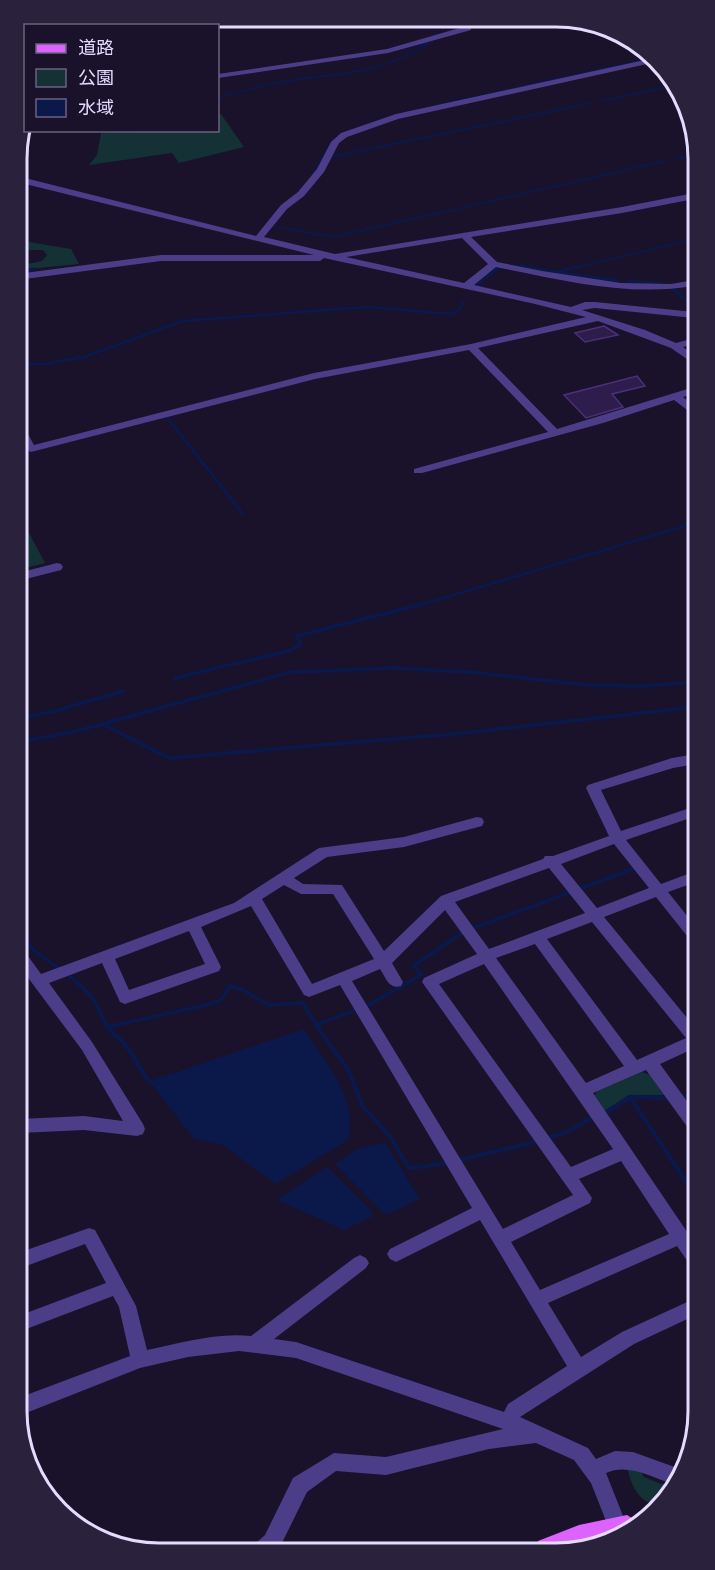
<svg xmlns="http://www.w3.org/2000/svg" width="715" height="1570" font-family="Rubik,'Noto Sans JP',sans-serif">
	<rect width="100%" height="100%" fill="#1a112b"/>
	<path fill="#143135" d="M 218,114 L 221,114 L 244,147 L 179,163 L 172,153 L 89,165 L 97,155 L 101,133 L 218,130 Z
		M 17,240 L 71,249 L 79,264 L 17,270 L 17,266 L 42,261 L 47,255 L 43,250 L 17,250 Z
		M 18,512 L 45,563 L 18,570 Z
		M 642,1072 L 650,1075 L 664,1095 L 629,1095 L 604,1111 L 594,1096 L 597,1091 Z
		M 627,1466 L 639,1468 L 644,1477 L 661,1484 L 671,1481 L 675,1482 L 669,1498 L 657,1506 C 637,1500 631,1485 627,1466 Z"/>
	<path fill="#0b184a" d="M 304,1029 C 325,1063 359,1097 348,1140 L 276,1184 L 221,1144 L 194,1139 L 154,1087 L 147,1082 Z
		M 385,1142 L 420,1199 L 389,1214 L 383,1213 L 335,1164 L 357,1149 Z
		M 327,1167 L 372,1211 L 372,1217 L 344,1230 L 277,1200 Z"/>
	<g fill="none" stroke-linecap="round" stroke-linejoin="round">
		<path stroke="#0b184a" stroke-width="2" d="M 429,26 L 436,36
			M 356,58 L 432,42
			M 218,94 L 220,97 C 244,91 269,83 293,80 C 344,73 382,74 427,44
			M 603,101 L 671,86
			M 438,105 L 644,60
			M 346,132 L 392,116
			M 331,157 L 592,103
			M 677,159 L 694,155
			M 312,176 L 329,146
			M 275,227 L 334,237 L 666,161
			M 515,265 L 530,268
			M 575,268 L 694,239"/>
		<path stroke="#0b184a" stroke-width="3" d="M 521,266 L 557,272 L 582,266
			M 17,271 L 35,269
			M 559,273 L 618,280
			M 628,281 L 662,284
			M 478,284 L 498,268
			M 674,290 L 694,307
			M 18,364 L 45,364 L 84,357 L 183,321 L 367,307 L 449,314 L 456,313 L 464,302
			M 166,416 L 243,514
			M 420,605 L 695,523"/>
		<path stroke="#0b184a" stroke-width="4" d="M 175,678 L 289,651 L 301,644 L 297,636 L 426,603
			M 19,718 L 52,712 L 124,691
			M 104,725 L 169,758 L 454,734 L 696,707
			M 19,742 L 77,731 L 291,672 L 394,668 L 470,672 L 587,685 L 641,686 L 696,682
			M 20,929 L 32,949 L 76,981 L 93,998 L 107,1027 L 211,1004 L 221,1000 L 230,986 L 241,989 L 268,1005 L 303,1003 L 320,1031
			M 471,929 L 633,869
			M 365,1007 L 421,975 L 414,965 L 464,932
			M 316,1025 L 358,1009
			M 107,1027 L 112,1031"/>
		<path stroke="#0b184a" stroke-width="4.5" d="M 110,1030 L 125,1044 L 149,1081
			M 319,1030 L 348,1069 L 363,1107 L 390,1136 L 409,1168 L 449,1163
			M 630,1097 L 697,1198
			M 680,1099 L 697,1092
			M 604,1114 L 630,1097 L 670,1098
			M 546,1138 L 564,1133 L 594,1117
			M 456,1161 L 539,1141"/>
	</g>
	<path fill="#2e1d4c" stroke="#4a3078" stroke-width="1.5" d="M 604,326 L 618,335 L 585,342 L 575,333 Z
		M 637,376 L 645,386 L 612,394 L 623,407 L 586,418 L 564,395 Z"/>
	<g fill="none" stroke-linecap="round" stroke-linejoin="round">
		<path fill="#4c3d89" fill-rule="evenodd" d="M 159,16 L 531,24 L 589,22 L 597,26 L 531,28 L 471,27 L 471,30 L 388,53 L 218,78 L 218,74 L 387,49 L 463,27 L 147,19 Z
			M 654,58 L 656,62 L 398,119 L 347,137 L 339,143 L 324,172 L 304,196 L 287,209 L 264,237 L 335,254 L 622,207 L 694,193 L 694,199 L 622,213 L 471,237 L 497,262 L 542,271 L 621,283 L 671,284 L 694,280 L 694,286 C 627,297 562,280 496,267 L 474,285 L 571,307 L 585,302 L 595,302 L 694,312 L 694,318 L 595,308 L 582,310 L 645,330 L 676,343 L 694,338 L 694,344 L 683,347 L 694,356 L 694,364 L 671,348 L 598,321 L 478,348 L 557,429 L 694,387 L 695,393 L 683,397 L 695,407 L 695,416 L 674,400 L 603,423 L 422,473 L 414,473 L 414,469 L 548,432 L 469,350 L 315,379 L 31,452 C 20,448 18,433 18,422 L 22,423 L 34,445 L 314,373 L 471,344 L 586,317 L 535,304 L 324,258 L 320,261 L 161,261 L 17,280 L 17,274 L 161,255 L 314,255 L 17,182 L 17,176 L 256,236 L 281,205 L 298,192 L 317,169 L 331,142 L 341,133 L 396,114 ZM 462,238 L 488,264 L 464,283 L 346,257 Z
			M 57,563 L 61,564 L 63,567 L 61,570 L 18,581 L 18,573 Z
			M 696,754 L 696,764 L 673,768 L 601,790 L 621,831 L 696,806 L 696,816 L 626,840 L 661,884 L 696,871 L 696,882 L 668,892 L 696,927 L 696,942 L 691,941 L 656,897 L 604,917 L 697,1030 L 697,1047 L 660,1064 L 697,1115 L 697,1134 L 691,1132 L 646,1070 L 593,1093 L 698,1248 L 698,1271 L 692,1268 L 677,1246 L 548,1303 L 581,1357 L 622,1332 L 698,1297 L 698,1314 L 634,1344 L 520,1417 L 588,1448 L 596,1459 L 615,1451 L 633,1452 L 680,1469 L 674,1485 C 652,1477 628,1463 606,1473 L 627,1526 L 612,1536 L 591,1483 L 574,1460 L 536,1443 L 489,1449 L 386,1475 L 336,1471 L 307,1492 L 279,1549 L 253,1550 L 256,1543 L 265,1535 L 293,1478 L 334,1453 L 386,1457 L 503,1429 L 296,1358 L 239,1351 L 188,1357 L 140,1368 L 21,1415 L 21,1397 L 130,1356 L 119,1307 L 113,1296 L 21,1331 L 21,1315 L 106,1283 L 85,1244 L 21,1268 L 21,1252 L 89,1228 L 95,1230 L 136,1306 L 147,1350 C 180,1343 217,1332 251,1336 L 354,1258 L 360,1255 L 366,1258 L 369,1263 L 366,1268 L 274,1339 L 296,1342 L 504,1412 L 508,1404 L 567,1366 L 480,1220 L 396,1262 L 390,1259 L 387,1254 L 390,1249 L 472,1208 L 340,985 L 309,997 L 304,995 L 251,906 L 201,927 L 221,967 L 219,971 L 125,1004 L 120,1002 L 102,963 L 49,983 L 92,1042 L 143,1124 L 145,1129 L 143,1134 L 137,1136 L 84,1130 L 20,1133 L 20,1119 L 84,1116 L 123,1121 L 82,1050 L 20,967 L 20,950 L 25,952 L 41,974 L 234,903 L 319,848 L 404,837 L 477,817 L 482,818 L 484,822 L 482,826 L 404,847 L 327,857 L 294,878 L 303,884 L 342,885 L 384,951 L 441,896 L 543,859 L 545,856 L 553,856 L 609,836 L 586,788 L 588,785 L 672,758 ZM 614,844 L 649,888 L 597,908 L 561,864 ZM 549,868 L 585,913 L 489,949 L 455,902 ZM 284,885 L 301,894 L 333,894 L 374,959 L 312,984 L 262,899 ZM 445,910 L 477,954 L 424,978 L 422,982 L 573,1195 L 503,1229 L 352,981 L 380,969 C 386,978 389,990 401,986 L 403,982 L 392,963 ZM 592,922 L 686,1038 L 637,1060 L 547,939 ZM 189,931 L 205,964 L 129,990 L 115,959 ZM 535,944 L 624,1066 L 586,1083 L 496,958 ZM 484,964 L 613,1149 L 571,1167 L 439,984 ZM 621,1161 L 669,1234 L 540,1290 L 511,1242 L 590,1203 L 592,1198 L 579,1179 Z"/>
		<path fill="#dd63fe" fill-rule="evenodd" d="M 627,1515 L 635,1520 L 604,1541 L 574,1549 L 535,1549 L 538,1541 L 579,1525 Z"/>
	</g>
	<path d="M0 0H715V1570H0ZM159 27H556A132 132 0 0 1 688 159V1411A132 132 0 0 1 556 1543H159A132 132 0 0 1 27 1411V159A132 132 0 0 1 159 27Z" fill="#2a213c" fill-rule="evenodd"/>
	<path fill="none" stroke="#e5dbff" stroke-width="3" d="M159 27H556A132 132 0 0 1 688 159V1411A132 132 0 0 1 556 1543H159A132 132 0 0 1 27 1411V159A132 132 0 0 1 159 27Z"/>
	<rect x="24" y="24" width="195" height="108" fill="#1a112b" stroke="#6b6280" stroke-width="1.5"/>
	<rect x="36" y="44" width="30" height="9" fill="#dd63fe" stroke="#6b6280" stroke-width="1.5"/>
	<text x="78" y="54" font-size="18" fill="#e5dbff">道路</text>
	<rect x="36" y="69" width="30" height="18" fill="#143135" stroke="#6b6280" stroke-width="1.5"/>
	<text x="78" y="84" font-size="18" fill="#e5dbff">公園</text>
	<rect x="36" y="99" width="30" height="18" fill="#0b184a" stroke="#6b6280" stroke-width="1.5"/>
	<text x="78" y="114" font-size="18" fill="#e5dbff">水域</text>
</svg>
